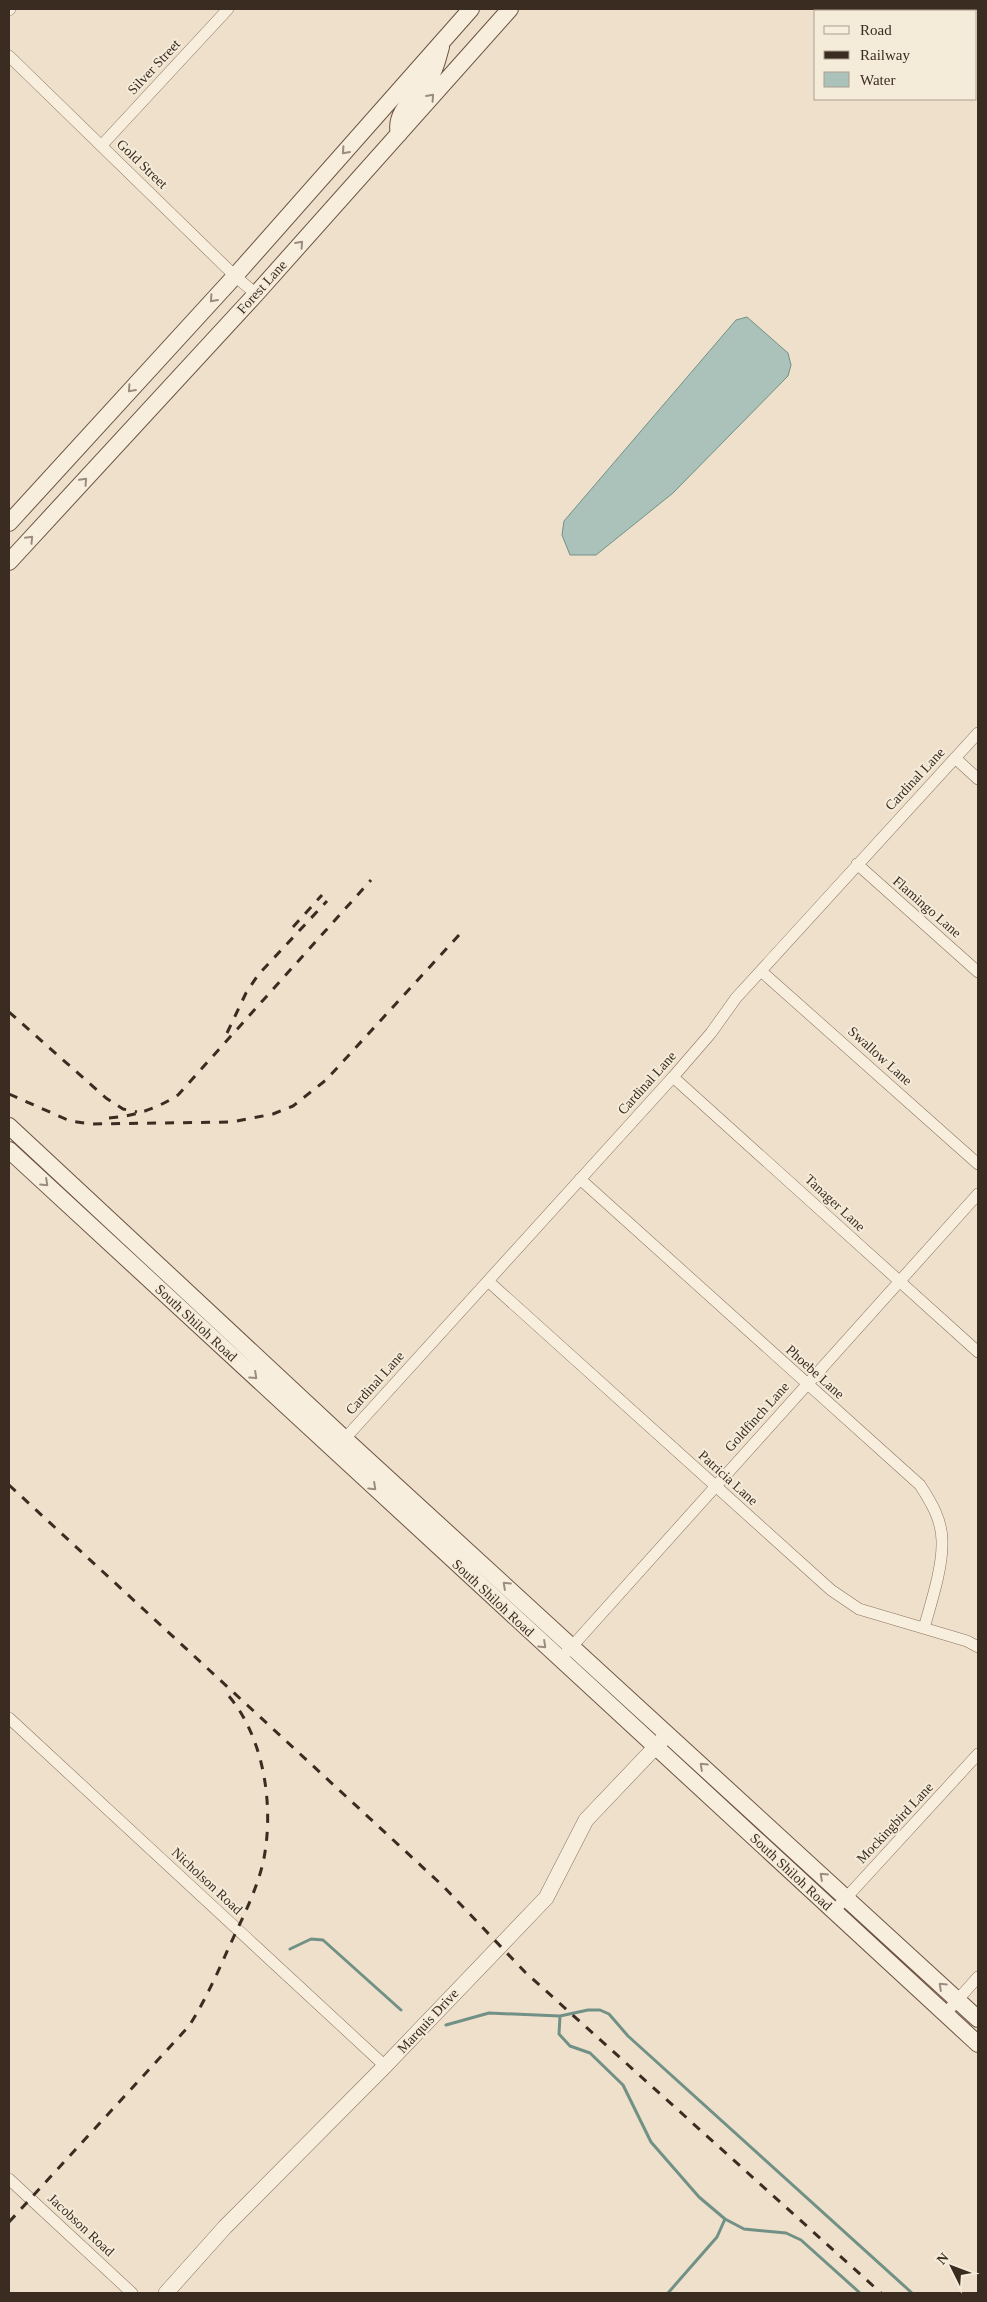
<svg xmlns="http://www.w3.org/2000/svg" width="987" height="2302" font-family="Georgia,serif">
	<rect width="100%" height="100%" fill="#eee0ca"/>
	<path fill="#aac2b9" stroke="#719186" d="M 747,317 L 788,353 L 791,365 L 788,376 L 673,493 L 596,555 L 570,555 L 562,535 L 564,521 L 736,320 Z"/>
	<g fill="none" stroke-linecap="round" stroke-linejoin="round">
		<path stroke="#719186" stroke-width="3" d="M 290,1949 L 311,1939 L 323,1940 L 401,2010
			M 560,2016 L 559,2034 L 570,2046 L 590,2053 L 623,2085 L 651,2142 L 699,2197 L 725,2219 L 744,2229 L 786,2233 L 801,2240 L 860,2293
			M 446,2025 L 489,2013 L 560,2016 L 588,2010 L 600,2010 L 609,2014 L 628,2036 L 912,2293
			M 668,2293 L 717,2237 L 725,2219"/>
		<g stroke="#8a725f" stroke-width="12">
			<path id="minor" d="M 9,10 L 10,9
				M 9,56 L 235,276 L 256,294
				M 102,145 L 228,9
				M 955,758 L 978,779
				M 857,864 L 978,972
				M 761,971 L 978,1164
				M 673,1077 L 978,1352
				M 580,1179 L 920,1485 C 931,1502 942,1520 942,1541 C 943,1567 931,1603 924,1628
				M 488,1281 L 831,1590 L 859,1609 L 967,1641 L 978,1647
				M 340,1444 L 673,1077 L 711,1033 L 736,998 L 978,733
				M 567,1652 L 978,1194
				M 9,1718 L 385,2066
				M 834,1911 L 978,1754
				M 945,2014 L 978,1977
				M 9,2179 L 132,2293"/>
		</g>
		<g stroke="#8a725f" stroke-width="16">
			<path id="tertiary" d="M 166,2293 L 225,2227 L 385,2066 L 546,1898 L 586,1820 L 664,1738"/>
		</g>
		<g stroke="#6c5341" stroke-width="18">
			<path id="secondary" d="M 399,134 C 393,111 419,95 430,77 C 436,69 438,57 441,47
				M 9,523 L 235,276 L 471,9
				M 9,562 L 256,294 L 510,9
				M 9,1126 L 345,1439 L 978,2019
				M 9,1150 L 978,2044"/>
		</g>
		<use href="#minor" stroke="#f8eedd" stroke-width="11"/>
		<use href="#tertiary" stroke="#f8eedd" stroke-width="15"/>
		<use href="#secondary" stroke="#f8eedd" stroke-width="16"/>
		<path stroke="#3b2c21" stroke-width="3" stroke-dasharray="9 9" stroke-linecap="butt" d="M 293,927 L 322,895
			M 9,1012 L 106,1098 L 123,1109 L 137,1112
			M 227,1033 L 246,993 L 258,975 L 327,901
			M 9,1094 L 70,1121 L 91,1124 L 232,1122 L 273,1114 L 293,1106 L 326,1080 L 459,935
			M 109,1118 C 135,1116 156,1109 178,1095 L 371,880
			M 9,1485 L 443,1886 L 525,1972 L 881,2293
			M 9,2222 L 189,2026 C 205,2001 217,1974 229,1947 C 242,1919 258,1888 264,1858 C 274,1805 264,1737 228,1695"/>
	</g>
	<defs><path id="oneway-chevron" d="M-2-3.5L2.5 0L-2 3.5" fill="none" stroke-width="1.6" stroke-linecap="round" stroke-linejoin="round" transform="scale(1.25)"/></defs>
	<g stroke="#9a8d7f">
		<use href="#oneway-chevron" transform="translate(431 97) rotate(-48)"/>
		<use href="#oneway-chevron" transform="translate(345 151) rotate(132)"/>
		<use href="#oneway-chevron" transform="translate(300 244) rotate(-48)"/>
		<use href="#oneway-chevron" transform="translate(213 299) rotate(132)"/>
		<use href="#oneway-chevron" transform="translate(131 389) rotate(132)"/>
		<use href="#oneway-chevron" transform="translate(84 481) rotate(-47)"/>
		<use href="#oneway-chevron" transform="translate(30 539) rotate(-47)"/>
		<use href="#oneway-chevron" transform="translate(45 1183) rotate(43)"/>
		<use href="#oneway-chevron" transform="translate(254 1376) rotate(43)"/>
		<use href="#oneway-chevron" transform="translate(373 1487) rotate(43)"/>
		<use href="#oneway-chevron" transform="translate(506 1585) rotate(-137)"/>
		<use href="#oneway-chevron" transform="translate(543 1645) rotate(43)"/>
		<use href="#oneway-chevron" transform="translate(703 1766) rotate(-137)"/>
		<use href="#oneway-chevron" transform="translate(823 1876) rotate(-137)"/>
		<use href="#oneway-chevron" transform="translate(942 1986) rotate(-137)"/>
	</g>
	<g text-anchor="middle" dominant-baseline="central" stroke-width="4" stroke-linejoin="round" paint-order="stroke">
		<g font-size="14" fill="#3b2c21" stroke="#f5ebd9">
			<text transform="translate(154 67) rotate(-47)">Silver Street</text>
			<text transform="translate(142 164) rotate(44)">Gold Street</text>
			<text transform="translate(262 287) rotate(-48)">Forest Lane</text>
			<text transform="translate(915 779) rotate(-47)">Cardinal Lane</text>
			<text transform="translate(927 907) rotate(41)">Flamingo Lane</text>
			<text transform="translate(880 1056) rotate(42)">Swallow Lane</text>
			<text transform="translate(647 1083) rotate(-48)">Cardinal Lane</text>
			<text transform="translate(835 1203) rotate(43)">Tanager Lane</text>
			<text transform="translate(196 1323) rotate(43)">South Shiloh Road</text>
			<text transform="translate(815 1372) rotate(42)">Phoebe Lane</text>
			<text transform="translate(375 1383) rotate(-48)">Cardinal Lane</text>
			<text transform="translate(757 1417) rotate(-48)">Goldfinch Lane</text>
			<text transform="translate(728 1478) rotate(42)">Patricia Lane</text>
			<text transform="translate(493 1598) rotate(43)">South Shiloh Road</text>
			<text transform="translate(895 1823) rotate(-47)">Mockingbird Lane</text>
			<text transform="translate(791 1872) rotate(43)">South Shiloh Road</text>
			<text transform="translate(207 1881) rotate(43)">Nicholson Road</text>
			<text transform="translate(428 2021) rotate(-47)">Marquis Drive</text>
			<text transform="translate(81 2225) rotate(43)">Jacobson Road</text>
		</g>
	</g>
	<rect width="987" height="2302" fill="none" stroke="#3b2c21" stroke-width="20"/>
	<rect x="814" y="10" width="162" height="90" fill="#f5ebd9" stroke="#ab9f8f"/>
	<rect x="824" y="26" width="25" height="8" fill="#f8eedd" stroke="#ab9f8f"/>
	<text x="860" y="35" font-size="15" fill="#3b2c21">Road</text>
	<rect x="824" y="51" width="25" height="8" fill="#3b2c21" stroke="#ab9f8f"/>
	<text x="860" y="60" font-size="15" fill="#3b2c21">Railway</text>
	<rect x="824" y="72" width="25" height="15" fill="#aac2b9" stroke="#ab9f8f"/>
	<text x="860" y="85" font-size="15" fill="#3b2c21">Water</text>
	<g transform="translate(952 2267) rotate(312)" stroke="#f5ebd9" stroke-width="4" paint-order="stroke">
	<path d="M0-4L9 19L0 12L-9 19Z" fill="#3b2c21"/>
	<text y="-8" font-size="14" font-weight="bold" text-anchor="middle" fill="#3b2c21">N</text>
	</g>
</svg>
